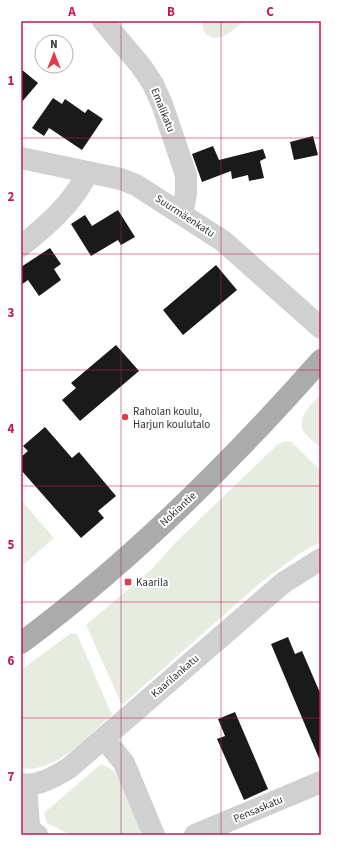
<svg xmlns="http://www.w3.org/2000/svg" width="342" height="856" font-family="'Source Sans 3',sans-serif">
	<rect width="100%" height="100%" fill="#fff"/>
	<path fill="#e6ecdf" d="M 202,21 L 244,21 C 231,31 218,46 204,32 Z
		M 321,394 L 321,448 C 316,443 308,438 304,432 C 295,418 313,403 321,394 Z
		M 285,441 L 292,442 L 321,471 L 321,542 L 302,552 L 260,583 L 122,705 L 86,625 L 151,570 L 176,542 L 277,445 Z
		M 21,500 L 54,538 L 21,567 Z
		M 71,633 L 77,634 L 112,715 C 87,736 56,774 21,768 L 21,670 Z
		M 101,764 C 124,771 131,806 140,827 L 140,835 L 71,835 L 47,823 L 44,813 Z"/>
	<path fill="#1a1a1a" d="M 21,69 L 38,83 L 21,103 Z
		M 53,98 L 62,104 L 65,99 L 85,113 L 88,109 L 103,119 L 82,150 L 49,128 L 44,136 L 32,128 Z
		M 313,136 L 318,155 L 294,160 L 290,142 Z
		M 213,146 L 219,160 L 263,149 L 266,158 L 260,161 L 264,178 L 249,181 L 248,175 L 232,179 L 231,171 L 202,182 L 192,154 Z
		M 118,210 L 135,237 L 121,245 L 118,240 L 91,256 L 71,224 L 85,215 L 92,226 Z
		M 50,248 L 61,264 L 54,269 L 61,280 L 39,296 L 28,280 L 21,285 L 21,267 Z
		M 216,265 L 237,290 L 183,335 L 163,310 Z
		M 116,345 L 139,371 L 80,421 L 62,400 L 76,388 L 71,383 Z
		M 45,427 L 72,458 L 79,452 L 116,496 L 98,511 L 104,518 L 81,538 L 21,470 L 21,457 L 28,451 L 23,446 Z
		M 288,637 L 295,654 L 302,651 L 321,695 L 321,763 L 271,644 Z
		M 235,712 L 268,789 L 244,800 L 217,739 L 225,736 L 218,719 Z"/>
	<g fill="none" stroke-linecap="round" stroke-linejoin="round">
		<path stroke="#d0d0d0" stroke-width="22" d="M 103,21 L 141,66 L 153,84 L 162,104 L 186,175 L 186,194 L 182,213
			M 21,158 L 121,179 L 136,185 L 223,241 L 321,328
			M 21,246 C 48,225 73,203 88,172
			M 104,738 L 124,763 L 154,835
			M 21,784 C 38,787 56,776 69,768 L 283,583 L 321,559
			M 26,785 L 29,825 L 30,830 L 37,835
			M 195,835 L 321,782"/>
		<path stroke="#ababab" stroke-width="22" d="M 21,643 C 132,561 230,463 321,360"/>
	</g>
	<path fill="none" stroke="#c2185b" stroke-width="1" stroke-opacity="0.55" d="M 121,21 L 121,835M 221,21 L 221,835M 21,138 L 321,138M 21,254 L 321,254M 21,370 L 321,370M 21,486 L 321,486M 21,602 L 321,602M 21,718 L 321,718"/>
	<g fill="#e63946" stroke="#fff" stroke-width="1.5">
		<circle cx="125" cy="417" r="4"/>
		<rect x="124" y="578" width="8" height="8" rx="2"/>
	</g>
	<g text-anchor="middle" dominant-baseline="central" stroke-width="4" stroke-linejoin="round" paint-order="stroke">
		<g font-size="11" fill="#333" stroke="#fff">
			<text transform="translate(163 110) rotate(68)">Emalikatu</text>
			<text transform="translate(185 216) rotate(33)">Suurmäenkatu</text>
			<text transform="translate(178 509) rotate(-43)">Nokiantie</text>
			<text transform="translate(175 676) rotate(-41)">Kaarilankatu</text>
			<text transform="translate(258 809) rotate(-23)">Pensaskatu</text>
		</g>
		<g font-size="11" fill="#333" stroke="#fff" text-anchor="start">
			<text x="133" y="411">Raholan koulu,<tspan x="133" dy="13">Harjun koulutalo</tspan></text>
			<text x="136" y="582">Kaarila</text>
		</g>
	</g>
	<rect width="342" height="856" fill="none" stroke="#ffffff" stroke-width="44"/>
	<g transform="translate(54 54)"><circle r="19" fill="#ffffff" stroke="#adadad"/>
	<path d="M0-3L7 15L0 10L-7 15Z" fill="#e63946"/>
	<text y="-6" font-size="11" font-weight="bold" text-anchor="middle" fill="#333333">N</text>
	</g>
	<rect x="22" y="22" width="298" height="812" fill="none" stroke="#c2185b" stroke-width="1.5"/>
	<g font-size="13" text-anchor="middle" font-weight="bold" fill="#c2185b">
		<text x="72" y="16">A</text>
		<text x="171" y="16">B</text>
		<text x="270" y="16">C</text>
		<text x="11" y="85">1</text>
		<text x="11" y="201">2</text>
		<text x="11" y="317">3</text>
		<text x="11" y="433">4</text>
		<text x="11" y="549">5</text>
		<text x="11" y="665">6</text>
		<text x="11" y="781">7</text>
	</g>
</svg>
